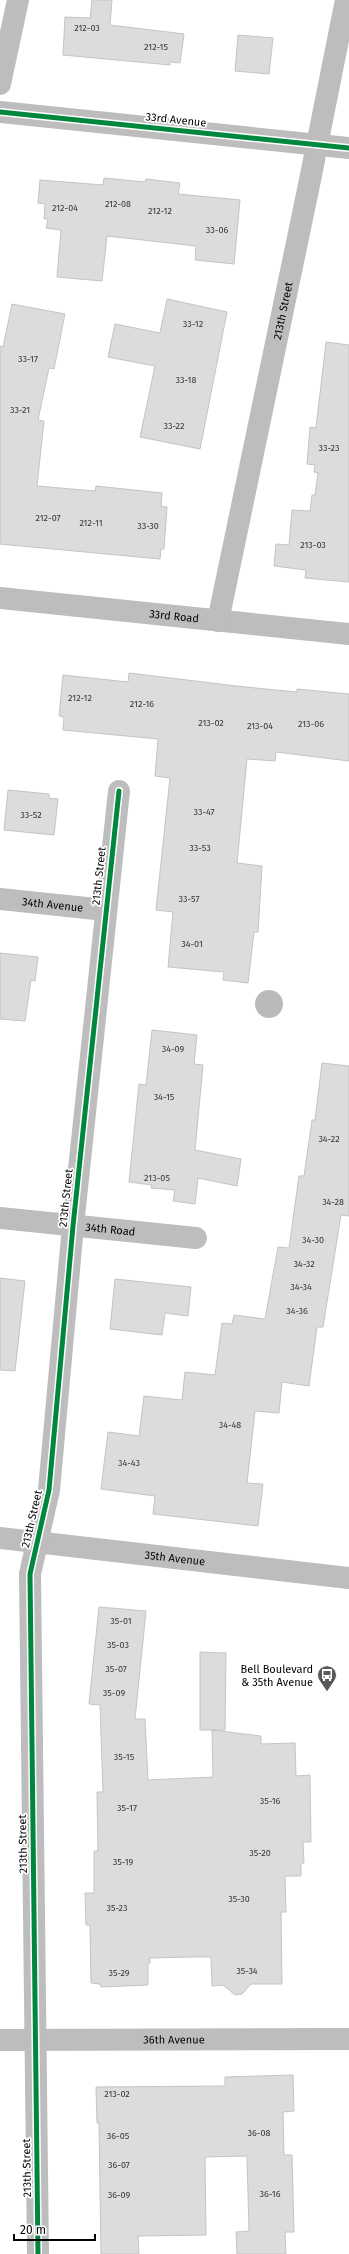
<svg xmlns="http://www.w3.org/2000/svg" width="349" height="2254" font-family="'Fira Sans',sans-serif">
	<rect width="100%" height="100%" fill="#fff"/>
	<path fill="#bababa" d="M255 1004a14 14 0 1 1 28 0a14 14 0 1 1-28 0Z"/>
	<path fill="#dcdcdc" stroke="#c4c4c4" d="M 92,0 L 112,0 L 110,25 L 184,34 L 180,63 L 170,62 L 170,65 L 63,55 L 65,17 L 90,18 Z
		M 238,35 L 273,38 L 269,74 L 235,71 Z
		M 104,178 L 145,182 L 146,179 L 180,183 L 178,194 L 240,200 L 234,264 L 195,260 L 196,246 L 107,236 L 102,281 L 57,277 L 61,230 L 46,228 L 48,219 L 44,219 L 45,204 L 38,203 L 40,180 L 103,185 Z
		M 167,299 L 227,312 L 200,449 L 140,437 L 155,366 L 108,357 L 115,324 L 160,333 Z
		M 12,304 L 65,314 L 54,369 L 49,368 L 38,420 L 44,421 L 37,486 L 95,491 L 96,486 L 162,493 L 161,506 L 167,507 L 164,549 L 161,549 L 160,559 L 0,544 L 0,346 L 3,347 Z
		M 326,342 L 349,345 L 349,582 L 305,578 L 306,570 L 274,566 L 276,544 L 289,545 L 292,510 L 310,511 L 312,495 L 315,495 L 318,473 L 314,472 L 315,465 L 307,464 L 310,427 L 316,428 Z
		M 129,673 L 245,687 L 297,692 L 297,689 L 349,694 L 349,761 L 276,752 L 275,761 L 247,759 L 237,863 L 262,866 L 258,932 L 254,932 L 248,983 L 223,980 L 224,972 L 168,967 L 173,912 L 156,910 L 170,778 L 155,776 L 158,739 L 63,730 L 64,717 L 59,716 L 63,675 L 128,682 Z
		M 8,790 L 49,794 L 49,798 L 58,799 L 54,835 L 4,830 Z
		M 0,953 L 38,957 L 35,981 L 31,980 L 25,1021 L 0,1019 Z
		M 152,1030 L 197,1035 L 194,1064 L 203,1065 L 195,1150 L 241,1159 L 237,1186 L 198,1178 L 195,1204 L 173,1201 L 175,1190 L 151,1188 L 152,1185 L 129,1182 L 139,1084 L 146,1085 Z
		M 322,1063 L 349,1066 L 349,1216 L 341,1215 L 323,1327 L 317,1327 L 309,1386 L 282,1382 L 279,1413 L 255,1411 L 247,1483 L 263,1484 L 258,1526 L 153,1514 L 155,1496 L 101,1489 L 108,1432 L 139,1436 L 144,1396 L 182,1400 L 185,1372 L 215,1375 L 222,1323 L 232,1324 L 234,1315 L 265,1319 L 278,1247 L 289,1248 L 299,1176 L 304,1176 L 312,1120 L 315,1120 Z
		M 0,1278 L 25,1281 L 15,1371 L 0,1370 Z
		M 115,1279 L 191,1287 L 188,1316 L 165,1313 L 162,1335 L 110,1329 Z
		M 99,1607 L 146,1611 L 135,1719 L 145,1719 L 148,1780 L 213,1777 L 212,1730 L 261,1736 L 261,1744 L 295,1743 L 296,1776 L 310,1775 L 311,1842 L 303,1842 L 304,1863 L 301,1864 L 301,1876 L 285,1876 L 286,1912 L 281,1912 L 282,1984 L 251,1984 L 242,1994 L 235,1995 L 223,1985 L 212,1986 L 211,1957 L 192,1957 L 150,1958 L 150,1963 L 148,1963 L 148,1985 L 101,1987 L 100,1984 L 91,1983 L 90,1925 L 86,1925 L 85,1893 L 94,1893 L 94,1851 L 98,1851 L 97,1792 L 103,1792 L 100,1705 L 89,1704 Z
		M 200,1652 L 226,1653 L 225,1730 L 200,1730 Z
		M 293,2075 L 294,2111 L 283,2112 L 284,2155 L 292,2155 L 294,2232 L 285,2232 L 286,2254 L 237,2254 L 236,2232 L 249,2231 L 247,2156 L 205,2157 L 206,2235 L 138,2236 L 139,2254 L 101,2254 L 99,2123 L 97,2123 L 96,2087 L 225,2086 L 225,2077 Z"/>
	<g fill="none" stroke-linecap="round" stroke-linejoin="round">
		<g stroke="#bdbdbd" stroke-width="22">
			<path d="M 0,84 L 18,0"/>
			<path d="M 0,112 L 349,148"/>
			<path id="s1" d="M 0,598 L 349,634"/>
			<path id="s2" d="M 218,621 L 309,185 L 346,0"/>
			<path id="s3" d="M 0,899 L 105,910"/>
			<path id="s4" d="M 0,1218 L 196,1238"/>
			<path id="s5" d="M 0,1538 L 349,1578"/>
			<path id="s6" d="M 0,2040 L 349,2039"/>
			<path d="M 38,2254 L 30,1574 L 49,1490 L 73,1226 L 119,791"/>
		</g>
		<g stroke="#fff" stroke-width="8">
			<path id="cycleway" d="M 0,112 L 349,148
				M 38,2254 L 30,1574 L 49,1490 L 73,1226 L 119,791"/>
		</g>
		<use href="#cycleway" stroke="#00873e" stroke-width="5"/>
	</g>
	<defs>
		<g id="bus-pin" transform="scale(1)"><path d="M0 17L-7.5 6A9.5 9.5 0 1 1 7.5 6Z" fill="#595959" stroke="#fff"/><path d="M-5-6H5V4H4V6H2V4H-2V6H-4V4H-5ZM-3.5-4V0h7V-4ZM-3.5 1.2v1.5H-2V1.2ZM2 1.2v1.5H3.5V1.2Z" fill="#fff"/></g>
	</defs>
	<g fill-rule="evenodd">
		<use href="#bus-pin" x="327" y="1675"/>
	</g>
	<g text-anchor="middle" dominant-baseline="central" stroke-width="3.5" stroke-linejoin="round" paint-order="stroke">
		<g font-size="9" fill="#373737">
			<text x="87" y="28">212-03</text>
			<text x="156" y="47">212-15</text>
			<text x="118" y="204">212-08</text>
			<text x="65" y="208">212-04</text>
			<text x="160" y="211">212-12</text>
			<text x="217" y="230">33-06</text>
			<text x="193" y="324">33-12</text>
			<text x="28" y="359">33-17</text>
			<text x="186" y="380">33-18</text>
			<text x="20" y="410">33-21</text>
			<text x="174" y="426">33-22</text>
			<text x="329" y="448">33-23</text>
			<text x="48" y="518">212-07</text>
			<text x="91" y="523">212-11</text>
			<text x="148" y="526">33-30</text>
			<text x="313" y="545">213-03</text>
			<text x="80" y="698">212-12</text>
			<text x="142" y="704">212-16</text>
			<text x="211" y="723">213-02</text>
			<text x="311" y="724">213-06</text>
			<text x="260" y="726">213-04</text>
			<text x="204" y="812">33-47</text>
			<text x="31" y="815">33-52</text>
			<text x="200" y="848">33-53</text>
			<text x="189" y="899">33-57</text>
			<text x="192" y="944">34-01</text>
			<text x="173" y="1049">34-09</text>
			<text x="164" y="1097">34-15</text>
			<text x="329" y="1139">34-22</text>
			<text x="157" y="1178">213-05</text>
			<text x="333" y="1202">34-28</text>
			<text x="313" y="1240">34-30</text>
			<text x="304" y="1264">34-32</text>
			<text x="301" y="1287">34-34</text>
			<text x="297" y="1311">34-36</text>
			<text x="230" y="1425">34-48</text>
			<text x="129" y="1463">34-43</text>
			<text x="121" y="1621">35-01</text>
			<text x="118" y="1645">35-03</text>
			<text x="116" y="1669">35-07</text>
			<text x="114" y="1693">35-09</text>
			<text x="124" y="1757">35-15</text>
			<text x="270" y="1801">35-16</text>
			<text x="127" y="1808">35-17</text>
			<text x="260" y="1853">35-20</text>
			<text x="123" y="1862">35-19</text>
			<text x="239" y="1899">35-30</text>
			<text x="117" y="1908">35-23</text>
			<text x="247" y="1971">35-34</text>
			<text x="119" y="1973">35-29</text>
			<text x="117" y="2094">213-02</text>
			<text x="259" y="2133">36-08</text>
			<text x="118" y="2136">36-05</text>
			<text x="119" y="2165">36-07</text>
			<text x="270" y="2194">36-16</text>
			<text x="119" y="2195">36-09</text>
		</g>
		<g font-size="11" fill="#000" stroke="#fff">
			<text transform="translate(176 120) rotate(6)">33rd Avenue</text>
			<text stroke="none"><textPath href="#s2" startOffset="317">213th Street</textPath></text>
			<text stroke="none"><textPath href="#s1" startOffset="175">33rd Road</textPath></text>
			<text transform="translate(99 876) rotate(-84)">213th Street</text>
			<text stroke="none"><textPath href="#s3" startOffset="53">34th Avenue</textPath></text>
			<text transform="translate(66 1198) rotate(-84)">213th Street</text>
			<text stroke="none"><textPath href="#s4" startOffset="111">34th Road</textPath></text>
			<text transform="translate(32 1519) rotate(-77)">213th Street</text>
			<text stroke="none"><textPath href="#s5" startOffset="176">35th Avenue</textPath></text>
			<text transform="translate(23 1844) rotate(-91)">213th Street</text>
			<text stroke="none"><textPath href="#s6" startOffset="174">36th Avenue</textPath></text>
			<text transform="translate(27 2168) rotate(-91)">213th Street</text>
		</g>
		<g font-size="11" fill="#000" stroke="#fff" text-anchor="end">
			<text x="313" y="1669">Bell Boulevard<tspan x="313" dy="13">&amp; 35th Avenue</tspan></text>
		</g>
	</g>
	<path d="M14 2234v6h81v-6" fill="none" stroke="#000000" stroke-width="2"/>
	<text x="20" y="2234" font-size="12" fill="#000000" stroke="#ffffff" stroke-width="3" paint-order="stroke">20 m</text>
</svg>
